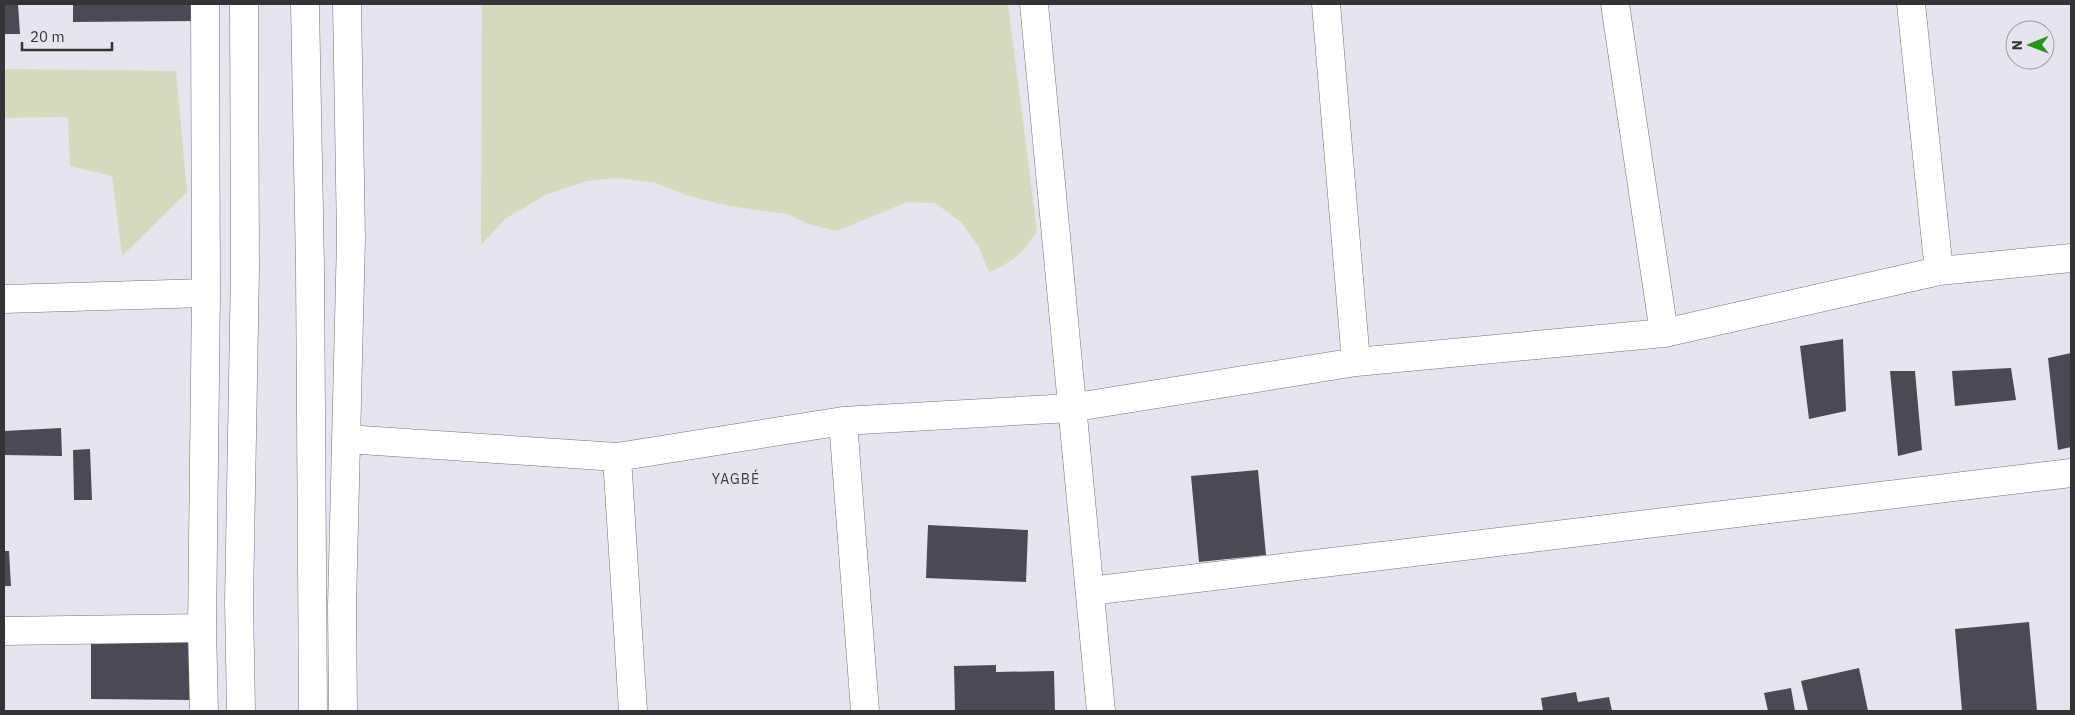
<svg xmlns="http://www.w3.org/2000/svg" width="2075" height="715" font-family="'IBM Plex Sans',sans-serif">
	<rect width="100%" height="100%" fill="#e4e5ed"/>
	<path fill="#d5dbbd" d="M 482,4 L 1008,4 L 1037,231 C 1021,255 1015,260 989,272 L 979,247 L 962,223 L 935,203 L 907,202 L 837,231 L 808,224 L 788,214 L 729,206 L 689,196 L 656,183 L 616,178 L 587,181 L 545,195 L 505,219 L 481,245 Z
		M 4,69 L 176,71 L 187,192 L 122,256 L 112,176 L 70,166 L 68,117 L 4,118 Z"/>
	<path fill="#4a4b52" d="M 4,4 L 18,4 L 20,34 L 4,34 Z
		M 73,4 L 196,4 L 196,21 L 73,22 Z
		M 1843,339 L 1846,411 L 1809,419 L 1800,346 Z
		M 2071,353 L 2071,447 L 2058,450 L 2048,358 Z
		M 2011,368 L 2016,400 L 1955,406 L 1952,371 Z
		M 1890,371 L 1915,371 L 1922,450 L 1898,456 Z
		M 61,428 L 62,456 L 4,455 L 4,431 Z
		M 90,449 L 92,500 L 74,500 L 73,450 Z
		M 1258,470 L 1266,555 L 1199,562 L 1191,476 Z
		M 928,525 L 1028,530 L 1026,582 L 926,578 Z
		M 4,551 L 9,551 L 11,586 L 4,586 Z
		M 2029,622 L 2037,711 L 1962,711 L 1955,629 Z
		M 91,637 L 191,637 L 191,700 L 91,699 Z
		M 996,665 L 996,672 L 1054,671 L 1055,711 L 955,711 L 954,666 Z
		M 1859,668 L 1868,711 L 1808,711 L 1801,681 Z
		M 1791,688 L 1795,711 L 1768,711 L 1764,693 Z
		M 1576,692 L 1578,702 L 1609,697 L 1612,711 L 1543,711 L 1541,698 Z"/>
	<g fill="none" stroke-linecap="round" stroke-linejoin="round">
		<g stroke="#73737b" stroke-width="29">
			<path id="street" d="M 1034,4 L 1101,711
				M 1326,4 L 1356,362
				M 1615,4 L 1664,333
				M 1911,4 L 1939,271
				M 4,299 L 206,293
				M 843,421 L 865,711
				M 346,439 L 617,457 L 843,421 L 1070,408 L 1356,362 L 1664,333 L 1939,271 L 2071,258
				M 617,457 L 633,711
				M 1090,591 L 2071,473
				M 4,631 L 202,628
				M 204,711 L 202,628 L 206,293 L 205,4
				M 343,711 L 342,606 L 351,238 L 347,4"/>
		</g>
		<g stroke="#73737b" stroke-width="29">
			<path id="secondary" d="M 305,4 L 310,267 L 313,711
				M 241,711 L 239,602 L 245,269 L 244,4"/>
		</g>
		<use href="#street" stroke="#fff" stroke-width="28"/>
		<use href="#secondary" stroke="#fff" stroke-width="28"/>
	</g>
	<g text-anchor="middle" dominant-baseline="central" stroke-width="5" stroke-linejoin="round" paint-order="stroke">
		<g font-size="14" letter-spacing="1" fill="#3a3b41" stroke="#e4e5ed">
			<text x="736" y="479">YAGBÉ</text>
		</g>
	</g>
	<rect width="2075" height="715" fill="none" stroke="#333437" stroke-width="10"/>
	<g transform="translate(2030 45) rotate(269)"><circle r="24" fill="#e4e5ed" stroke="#9d9ea4"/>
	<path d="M0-4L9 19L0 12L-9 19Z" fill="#29941d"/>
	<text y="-8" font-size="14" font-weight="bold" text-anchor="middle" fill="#333437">N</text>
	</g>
	<path d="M22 42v8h90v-8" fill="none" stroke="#333437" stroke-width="2.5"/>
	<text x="30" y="42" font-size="15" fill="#333437" stroke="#e4e5ed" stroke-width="4" paint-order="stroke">20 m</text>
</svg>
